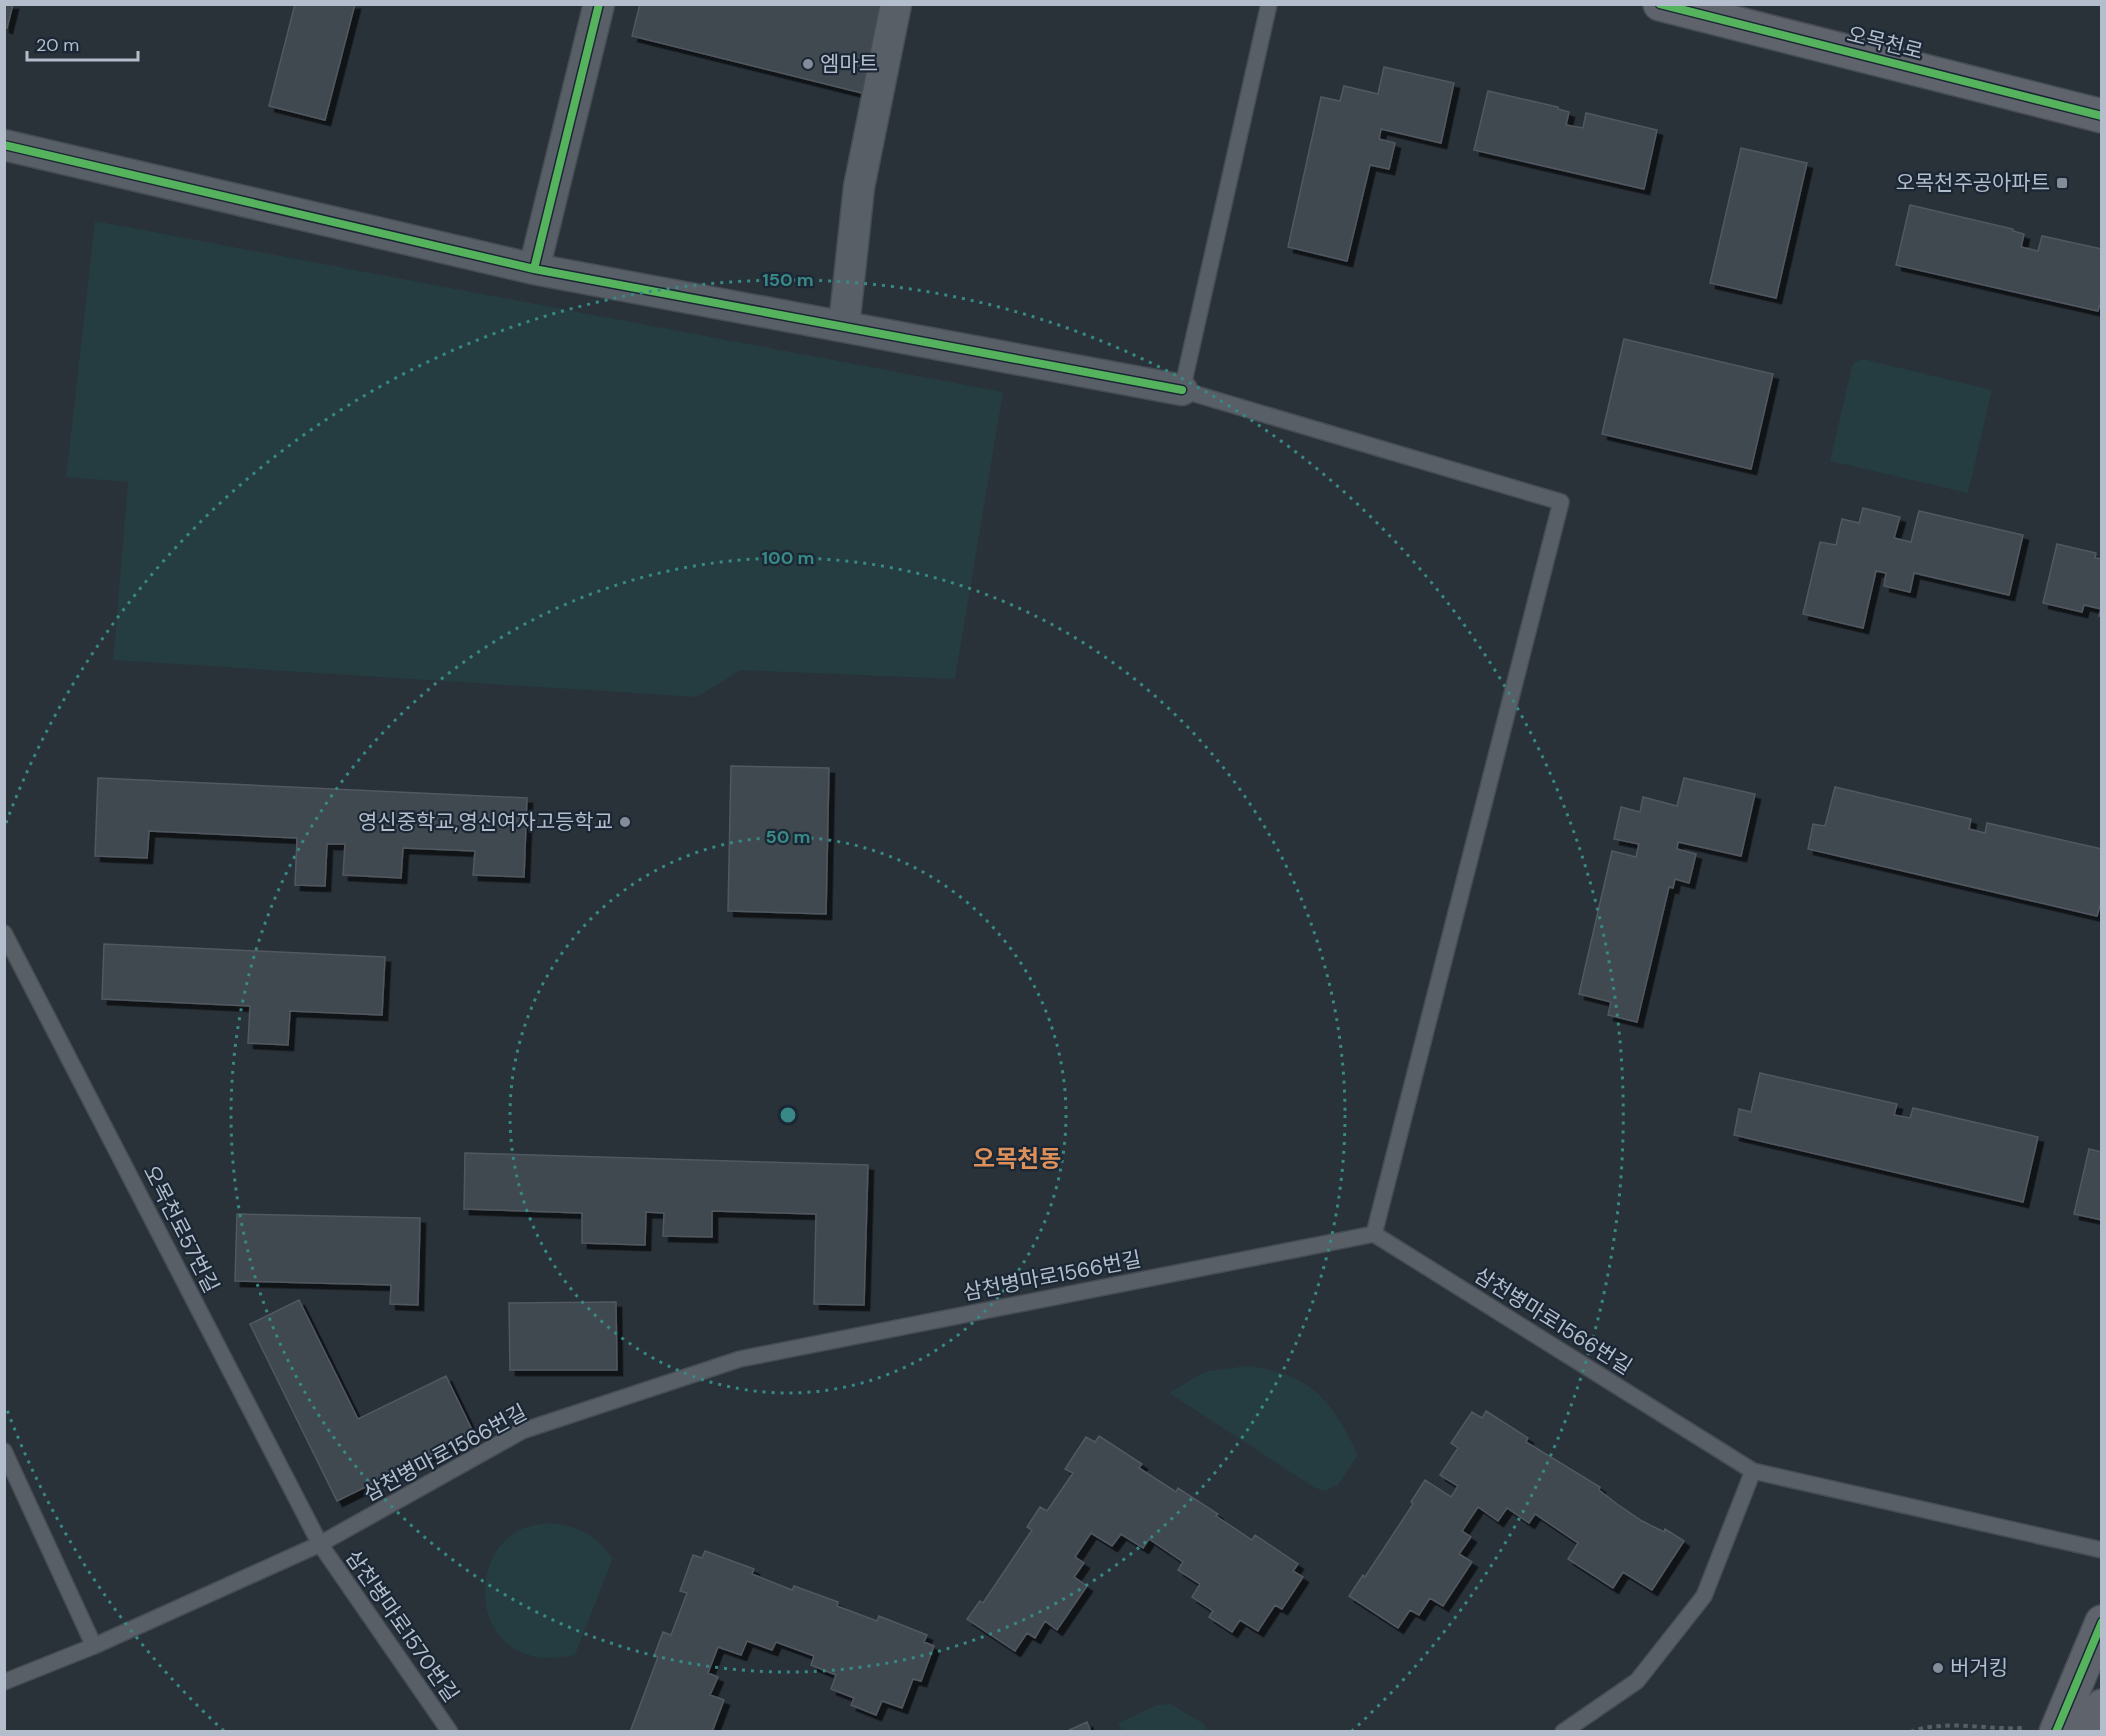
<svg xmlns="http://www.w3.org/2000/svg" width="2106" height="1736" font-family="'DM Sans','Noto Sans KR',sans-serif">
	<defs>
		<filter id="shadow"><feDropShadow dx="5.5" dy="5.5" stdDeviation="0" flood-color="#0009"/></filter>
	</defs>
	<rect width="100%" height="100%" fill="#293139"/>
	<path fill="#253d40" d="M 95,221 L 1003,392 L 955,679 L 741,670 L 697,697 L 113,660 L 128,482 L 66,477 Z
		M 1863,359 L 1992,390 L 1968,493 L 1830,461 L 1852,366 L 1855,362 Z
		M 1246,1366 C 1310,1373 1332,1399 1358,1455 L 1338,1485 L 1325,1491 L 1315,1488 L 1169,1393 L 1204,1372 Z
		M 546,1523 C 580,1526 591,1532 613,1558 L 575,1655 C 559,1658 545,1660 529,1655 C 473,1640 471,1556 519,1530 C 527,1526 538,1525 546,1523 Z
		M 1171,1704 L 1204,1724 L 1208,1731 L 1122,1731 L 1118,1723 L 1157,1705 Z"/>
	<path fill="#41484f" stroke="#515861" stroke-width="1.5" filter="url(#shadow)" d="M 4,4 L 13,4 L 7,28 L 4,27 Z
		M 295,4 L 355,4 L 325,120 L 269,106 Z
		M 640,4 L 884,4 L 862,93 L 632,36 Z
		M 1384,67 L 1454,83 L 1441,143 L 1381,129 L 1379,139 L 1395,143 L 1389,169 L 1370,165 L 1347,261 L 1288,247 L 1321,97 L 1340,101 L 1344,86 L 1378,94 Z
		M 1488,91 L 1558,107 L 1558,109 L 1569,112 L 1566,125 L 1583,128 L 1586,113 L 1657,130 L 1644,189 L 1474,150 Z
		M 1741,148 L 1807,163 L 1776,298 L 1710,283 Z
		M 1910,205 L 2013,229 L 2013,231 L 2024,234 L 2021,247 L 2038,251 L 2042,236 L 2102,249 L 2102,297 L 2098,311 L 1896,265 Z
		M 1624,339 L 1773,374 L 1751,469 L 1602,434 Z
		M 1863,508 L 1900,517 L 1894,538 L 1911,542 L 1919,511 L 2023,535 L 2009,595 L 1914,573 L 1910,592 L 1884,586 L 1886,573 L 1876,571 L 1863,628 L 1803,614 L 1820,542 L 1836,545 L 1842,519 L 1859,523 Z
		M 2057,544 L 2096,553 L 2095,558 L 2102,559 L 2102,617 L 2099,616 L 2101,609 L 2084,605 L 2082,612 L 2043,603 Z
		M 731,766 L 829,768 L 826,914 L 728,911 Z
		M 98,778 L 527,798 L 524,877 L 473,875 L 475,851 L 403,848 L 401,878 L 343,875 L 345,844 L 327,844 L 325,886 L 295,885 L 297,838 L 149,831 L 147,858 L 95,856 Z
		M 1684,778 L 1755,794 L 1741,856 L 1678,842 L 1677,849 L 1696,854 L 1689,883 L 1675,879 L 1673,888 L 1669,887 L 1637,1022 L 1608,1015 L 1611,1002 L 1579,994 L 1612,851 L 1636,857 L 1639,844 L 1614,839 L 1621,807 L 1640,812 L 1643,797 L 1677,806 Z
		M 1835,787 L 1971,819 L 1969,829 L 1985,833 L 1987,823 L 2102,849 L 2102,899 L 2097,916 L 1808,849 L 1813,824 L 1825,826 Z
		M 104,944 L 385,957 L 382,1015 L 290,1011 L 288,1045 L 248,1043 L 250,1006 L 102,999 Z
		M 1760,1073 L 1897,1104 L 1894,1115 L 1910,1118 L 1913,1108 L 2038,1137 L 2023,1202 L 1734,1135 L 1739,1109 L 1751,1112 Z
		M 2089,1149 L 2102,1152 L 2102,1220 L 2074,1214 Z
		M 465,1153 L 868,1165 L 864,1305 L 814,1304 L 816,1214 L 712,1211 L 712,1237 L 663,1236 L 664,1213 L 646,1212 L 645,1245 L 582,1243 L 582,1213 L 464,1209 Z
		M 237,1214 L 420,1218 L 418,1305 L 390,1304 L 391,1285 L 235,1281 Z
		M 299,1300 L 358,1419 L 446,1376 L 474,1434 L 337,1501 L 250,1324 Z
		M 616,1302 L 617,1370 L 510,1370 L 509,1303 Z
		M 1486,1411 L 1528,1438 L 1526,1442 L 1600,1487 L 1599,1490 L 1617,1504 L 1642,1521 L 1664,1532 L 1665,1529 L 1684,1541 L 1652,1590 L 1623,1572 L 1613,1588 L 1568,1559 L 1578,1543 L 1535,1514 L 1529,1523 L 1507,1508 L 1498,1521 L 1478,1507 L 1462,1531 L 1471,1537 L 1459,1554 L 1472,1562 L 1443,1606 L 1430,1598 L 1419,1615 L 1410,1610 L 1398,1628 L 1349,1596 L 1363,1575 L 1365,1577 L 1413,1504 L 1411,1502 L 1425,1480 L 1451,1497 L 1458,1486 L 1440,1475 L 1458,1448 L 1451,1443 L 1472,1412 L 1482,1418 Z
		M 1099,1436 L 1142,1464 L 1139,1468 L 1176,1492 L 1178,1488 L 1218,1514 L 1216,1516 L 1252,1540 L 1255,1535 L 1298,1564 L 1293,1571 L 1303,1577 L 1282,1609 L 1275,1605 L 1258,1631 L 1240,1620 L 1232,1632 L 1209,1617 L 1213,1611 L 1192,1597 L 1200,1584 L 1178,1570 L 1183,1562 L 1149,1539 L 1143,1548 L 1121,1534 L 1112,1546 L 1091,1533 L 1075,1557 L 1084,1563 L 1074,1577 L 1087,1586 L 1057,1630 L 1045,1621 L 1035,1638 L 1027,1633 L 1015,1651 L 967,1619 L 980,1601 L 983,1603 L 1032,1530 L 1027,1527 L 1040,1507 L 1047,1511 L 1073,1473 L 1065,1469 L 1086,1437 L 1095,1442 Z
		M 705,1551 L 754,1569 L 752,1574 L 792,1590 L 794,1586 L 838,1602 L 837,1606 L 877,1621 L 879,1616 L 927,1635 L 924,1642 L 934,1646 L 921,1681 L 913,1679 L 902,1708 L 882,1701 L 876,1715 L 851,1705 L 854,1698 L 831,1689 L 836,1675 L 811,1665 L 814,1656 L 776,1642 L 772,1650 L 747,1641 L 741,1655 L 718,1647 L 708,1673 L 718,1677 L 710,1695 L 724,1700 L 712,1732 L 630,1732 L 658,1657 L 654,1656 L 663,1632 L 671,1635 L 687,1593 L 680,1591 L 693,1555 L 702,1558 Z
		M 1087,1722 L 1091,1732 L 1065,1732 Z"/>
	<g fill="none" stroke-linecap="round" stroke-linejoin="round">
		<g stroke="#474d54" stroke-width="18">
			<path id="lane" d="M 1269,4 L 1182,390 L 1561,502 L 1374,1234
				M 4,933 L 320,1544 L 450,1732
				M 4,1451 L 94,1646
				M 4,1682 L 94,1646 L 320,1544 L 522,1431 L 740,1359 L 1374,1234 L 1753,1471 L 2102,1550
				M 1563,1732 L 1637,1681 L 1704,1596 L 1753,1471"/>
		</g>
		<g stroke="#474d54" stroke-width="33">
			<path id="street" d="M 4,145 L 534,269 L 599,4
				M 534,269 L 1182,390
				M 844,326 L 859,187 L 896,4"/>
		</g>
		<g stroke="#474d54" stroke-width="36">
			<path id="secondary" d="M 1660,4 L 2102,116
				M 2056,1732 L 2102,1622
				M 2090,1732 L 2102,1706"/>
		</g>
		<path stroke="#575e64" stroke-width="4" stroke-dasharray="4.5 4.5" stroke-linecap="butt" d="M 1910,1732 C 1946,1719 1985,1730 2023,1728"/>
		<use href="#lane" stroke="#595f67" stroke-width="15"/>
		<use href="#street" stroke="#595f67" stroke-width="30"/>
		<use href="#secondary" stroke="#5e636c" stroke-width="33"/>
		<g stroke="#1b2735" stroke-width="11">
			<path id="cycleway" d="M 1660,4 L 2102,116
				M 4,145 L 534,269 L 599,4
				M 534,269 L 1182,390
				M 2056,1732 L 2102,1622"/>
		</g>
		<use href="#cycleway" stroke="#56b35d" stroke-width="8"/>
	</g>
	<g fill="none" stroke="#388885" stroke-width="3" stroke-dasharray="3 6">
		<circle cx="788" cy="1115" r="278"/>
		<circle cx="788" cy="1115" r="557"/>
		<path d="M224 1731A835 835 0 0 1 6 1407M6 823A835 835 0 1 1 1352 1731"/>
	</g>
	<g fill="#838c98" stroke="#1b2735" stroke-width="2">
		<circle cx="808" cy="64" r="6"/>
		<rect x="2056" y="177" width="12" height="12" rx="3"/>
		<circle cx="625" cy="822" r="6"/>
		<circle cx="1938" cy="1668" r="6"/>
	</g>
	<g text-anchor="middle" dominant-baseline="central" stroke-width="4.5" stroke-linejoin="round" paint-order="stroke">
		<g font-size="21" fill="#b3bdcb" stroke="#1b2735">
			<text transform="translate(1885 43) rotate(14)">오목천로</text>
			<text transform="translate(181 1229) rotate(63)">오목천로57번길</text>
			<text transform="translate(1052 1276) rotate(-11)">삼천병마로1566번길</text>
			<text transform="translate(1553 1321) rotate(32)">삼천병마로1566번길</text>
			<text transform="translate(445 1453) rotate(-28)">삼천병마로1566번길</text>
			<text transform="translate(402 1626) rotate(55)">삼천병마로1570번길</text>
		</g>
		<g font-size="21" fill="#b3bdcb" stroke="#1b2735" text-anchor="start">
			<text x="820" y="64">엠마트</text>
			<text x="2050" y="183" text-anchor="end">오목천주공아파트</text>
			<text x="613" y="822" text-anchor="end">영신중학교,영신여자고등학교</text>
			<text x="1950" y="1668">버거킹</text>
		</g>
		<g font-size="24" font-weight="bold" fill="#de905a" stroke="#1b2735">
			<text x="1017" y="1158">오목천동</text>
		</g>
	</g>
	<circle cx="788" cy="1115" r="9" fill="#388885" stroke="#1b2735" stroke-width="3"/>
	<g font-size="18" text-anchor="middle" font-weight="bold" fill="#388885" stroke="#1b2735" stroke-width="4.5" stroke-linejoin="round" paint-order="stroke">
		<text x="788" y="286">150 m</text>
		<text x="788" y="564">100 m</text>
		<text x="788" y="843">50 m</text>
	</g>
	<rect width="2106" height="1736" fill="none" stroke="#b3bdcb" stroke-width="12"/>
	<path d="M27 51v9h111v-9" fill="none" stroke="#b3bdcb" stroke-width="3"/>
	<text x="36" y="51" font-size="18" fill="#b3bdcb" stroke="#1b2735" stroke-width="4.5" paint-order="stroke">20 m</text>
</svg>
